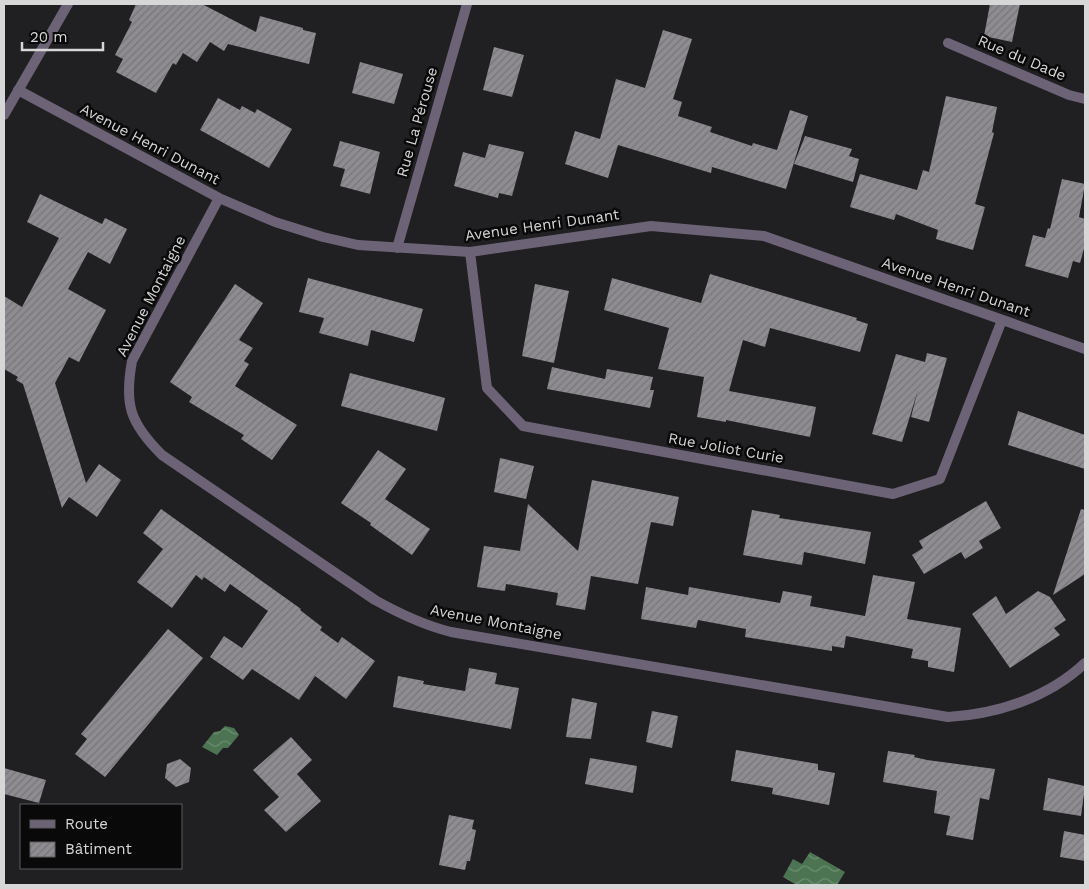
<svg xmlns="http://www.w3.org/2000/svg" width="1089" height="889" font-family="'Work Sans',sans-serif">
	<defs>
		<pattern id="water-waves" width="16" height="10" patternUnits="userSpaceOnUse" patternTransform="scale(1.25)"><rect width="16" height="10" fill="#4c7452"/><path d="M0 5q4-4 8 0t8 0" fill="none" stroke="#6d8d72"/></pattern>
		<pattern id="building-hatch" width="6" height="6" patternUnits="userSpaceOnUse" patternTransform="scale(1.25)"><rect width="6" height="6" fill="#8e8c90"/><path d="M-1 1l2-2M0 6l6-6M5 7l2-2" fill="none" stroke="#777578"/></pattern>
	</defs>
	<rect width="100%" height="100%" fill="#201f21"/>
	<path fill="url(#water-waves)" d="M 225,726 L 234,728 L 239,735 L 228,748 L 223,748 L 217,755 L 202,747 L 214,732 L 220,731 Z
		M 810,852 L 845,872 L 837,885 L 797,885 L 783,877 L 793,859 L 802,864 Z"/>
	<path fill="url(#building-hatch)" d="M 136,4 L 202,4 L 256,32 L 260,16 L 303,28 L 303,30 L 316,33 L 309,64 L 228,44 L 224,51 L 210,42 L 197,62 L 183,53 L 176,65 L 173,63 L 156,93 L 116,72 L 123,59 L 115,55 L 132,22 L 129,20 Z
		M 990,4 L 1020,4 L 1012,42 L 984,36 Z
		M 663,30 L 692,39 L 673,99 L 682,102 L 678,116 L 712,127 L 710,132 L 752,146 L 753,143 L 777,150 L 790,110 L 808,116 L 786,189 L 712,167 L 711,173 L 618,145 L 608,178 L 565,164 L 575,131 L 600,139 L 616,79 L 645,88 Z
		M 494,47 L 524,55 L 512,97 L 483,90 Z
		M 360,62 L 403,74 L 394,104 L 352,93 Z
		M 946,96 L 997,107 L 992,132 L 994,133 L 975,204 L 985,207 L 973,250 L 936,239 L 938,230 L 896,214 L 894,220 L 850,207 L 860,174 L 917,190 L 923,170 L 929,172 Z
		M 218,98 L 240,110 L 242,106 L 255,113 L 257,109 L 292,129 L 269,168 L 200,130 Z
		M 805,136 L 852,149 L 849,156 L 859,159 L 853,182 L 794,164 Z
		M 340,141 L 380,152 L 370,194 L 340,186 L 345,169 L 333,166 Z
		M 489,144 L 524,152 L 512,196 L 499,193 L 498,198 L 454,186 L 463,152 L 485,158 Z
		M 1062,179 L 1085,184 L 1079,217 L 1085,219 L 1085,245 L 1080,263 L 1073,261 L 1068,278 L 1025,266 L 1033,235 L 1045,238 L 1048,228 L 1050,229 Z
		M 40,194 L 102,224 L 105,218 L 127,229 L 110,264 L 88,252 L 68,289 L 106,310 L 79,362 L 69,357 L 55,383 L 86,483 L 99,464 L 121,480 L 97,517 L 69,497 L 62,508 L 23,384 L 16,380 L 18,377 L 4,369 L 4,296 L 22,307 L 59,238 L 27,222 Z
		M 710,274 L 857,318 L 856,320 L 868,324 L 860,352 L 770,328 L 765,347 L 743,340 L 729,391 L 816,407 L 810,437 L 726,420 L 726,422 L 697,417 L 704,377 L 658,369 L 669,328 L 604,310 L 612,278 L 701,303 Z
		M 308,278 L 423,309 L 414,342 L 371,330 L 368,346 L 319,333 L 324,318 L 299,312 Z
		M 235,284 L 263,303 L 239,340 L 253,348 L 244,361 L 249,364 L 235,386 L 297,425 L 272,460 L 241,439 L 244,435 L 189,402 L 192,397 L 170,382 Z
		M 535,284 L 569,291 L 554,363 L 522,356 Z
		M 927,353 L 947,358 L 929,422 L 911,417 L 918,390 L 902,442 L 872,434 L 896,354 L 925,362 Z
		M 552,367 L 605,379 L 607,369 L 653,377 L 650,390 L 654,390 L 650,408 L 547,389 Z
		M 350,373 L 445,398 L 437,431 L 341,406 Z
		M 1018,411 L 1085,435 L 1085,469 L 1008,445 Z
		M 378,450 L 406,469 L 385,499 L 430,529 L 412,555 L 370,525 L 371,523 L 341,503 Z
		M 500,458 L 534,466 L 526,499 L 494,492 Z
		M 592,480 L 679,497 L 673,526 L 651,522 L 638,584 L 591,576 L 585,610 L 556,605 L 558,593 L 506,584 L 505,591 L 477,587 L 484,546 L 520,551 L 528,504 L 578,551 Z
		M 986,501 L 1001,528 L 979,541 L 983,548 L 965,559 L 961,552 L 924,574 L 912,555 L 923,548 L 919,541 Z
		M 161,509 L 301,609 L 300,610 L 322,627 L 320,630 L 338,643 L 342,637 L 375,661 L 346,699 L 315,676 L 299,700 L 252,669 L 243,680 L 210,657 L 224,636 L 242,648 L 268,611 L 230,584 L 225,592 L 204,577 L 202,580 L 196,575 L 172,608 L 137,582 L 163,549 L 143,533 Z
		M 1081,509 L 1085,510 L 1085,574 L 1053,595 Z
		M 752,510 L 780,515 L 779,518 L 871,532 L 865,564 L 804,552 L 802,565 L 743,555 Z
		M 873,575 L 915,582 L 907,619 L 961,628 L 954,672 L 928,667 L 928,661 L 911,658 L 913,649 L 846,636 L 844,648 L 832,646 L 832,651 L 745,637 L 746,629 L 698,620 L 696,628 L 641,619 L 646,587 L 688,595 L 689,587 L 780,603 L 783,591 L 812,596 L 810,606 L 865,616 Z
		M 1038,591 L 1050,597 L 1066,620 L 1054,628 L 1060,635 L 1010,668 L 972,614 L 996,596 L 1006,614 Z
		M 168,629 L 203,658 L 105,777 L 75,754 L 87,739 L 81,734 Z
		M 469,668 L 497,673 L 495,684 L 519,688 L 511,729 L 393,707 L 398,676 L 424,681 L 423,684 L 465,691 Z
		M 572,698 L 597,703 L 591,739 L 566,737 Z
		M 652,711 L 678,716 L 672,748 L 646,742 Z
		M 291,737 L 312,760 L 297,774 L 321,801 L 286,832 L 264,810 L 279,797 L 253,770 Z
		M 736,750 L 818,764 L 818,770 L 835,773 L 829,805 L 772,794 L 773,788 L 731,781 Z
		M 888,751 L 915,755 L 914,757 L 927,760 L 995,769 L 989,800 L 980,798 L 973,840 L 946,835 L 950,816 L 934,813 L 937,791 L 883,782 Z
		M 590,758 L 637,766 L 633,793 L 585,784 Z
		M 180,759 L 191,768 L 189,782 L 176,787 L 165,778 L 167,764 Z
		M 4,768 L 46,780 L 39,803 L 4,794 Z
		M 1048,778 L 1085,786 L 1081,816 L 1043,810 Z
		M 449,815 L 474,820 L 472,829 L 476,830 L 470,861 L 467,861 L 465,870 L 439,865 Z
		M 1064,831 L 1085,835 L 1085,861 L 1060,857 Z"/>
	<g fill="none" stroke-linecap="round" stroke-linejoin="round">
		<path stroke="#6d6376" stroke-width="10" d="M 948,43 L 1069,95 L 1085,99
			M 18,90 L 219,198 L 275,222 L 323,237 L 358,245 L 470,252 L 651,226 L 764,236 L 1085,349
			M 219,198 L 132,361 C 124,405 130,423 162,455 L 375,600 C 400,614 423,625 451,632 L 948,717 C 997,714 1048,698 1085,663
			M 397,248 L 467,4
			M 470,252 L 487,388 L 523,426 L 893,494 L 940,479 L 1002,320"/>
		<path stroke="#6d6376" stroke-width="10" d="M 4,115 L 68,4"/>
	</g>
	<g text-anchor="middle" dominant-baseline="central" stroke-width="5" stroke-linejoin="round" paint-order="stroke">
		<g font-size="15" fill="#d8d7d8" stroke="#09090a">
			<text transform="translate(1022 58) rotate(23)">Rue du Dade</text>
			<text transform="translate(417 122) rotate(-74)">Rue La Pérouse</text>
			<text transform="translate(150 144) rotate(28)">Avenue Henri Dunant</text>
			<text transform="translate(542 225) rotate(-8)">Avenue Henri Dunant</text>
			<text transform="translate(956 287) rotate(19)">Avenue Henri Dunant</text>
			<text transform="translate(151 296) rotate(-63)">Avenue Montaigne</text>
			<text transform="translate(726 448) rotate(10)">Rue Joliot Curie</text>
			<text transform="translate(496 622) rotate(11)">Avenue Montaigne</text>
		</g>
	</g>
	<rect width="1089" height="889" fill="none" stroke="#d8d7d8" stroke-width="10"/>
	<rect x="20" y="804" width="162" height="65" fill="#09090a" stroke="#5c5b5c"/>
	<rect x="30" y="820" width="25" height="8" fill="#6d6376" stroke="#5c5b5c"/>
	<text x="65" y="829" font-size="15" fill="#d8d7d8">Route</text>
	<rect x="30" y="842" width="25" height="15" fill="url(#building-hatch)" stroke="#5c5b5c"/>
	<text x="65" y="854" font-size="15" fill="#d8d7d8">Bâtiment</text>
	<path d="M22 42v8h81v-8" fill="none" stroke="#d8d7d8" stroke-width="2.5"/>
	<text x="30" y="42" font-size="15" fill="#d8d7d8" stroke="#09090a" stroke-width="4" paint-order="stroke">20 m</text>
</svg>
